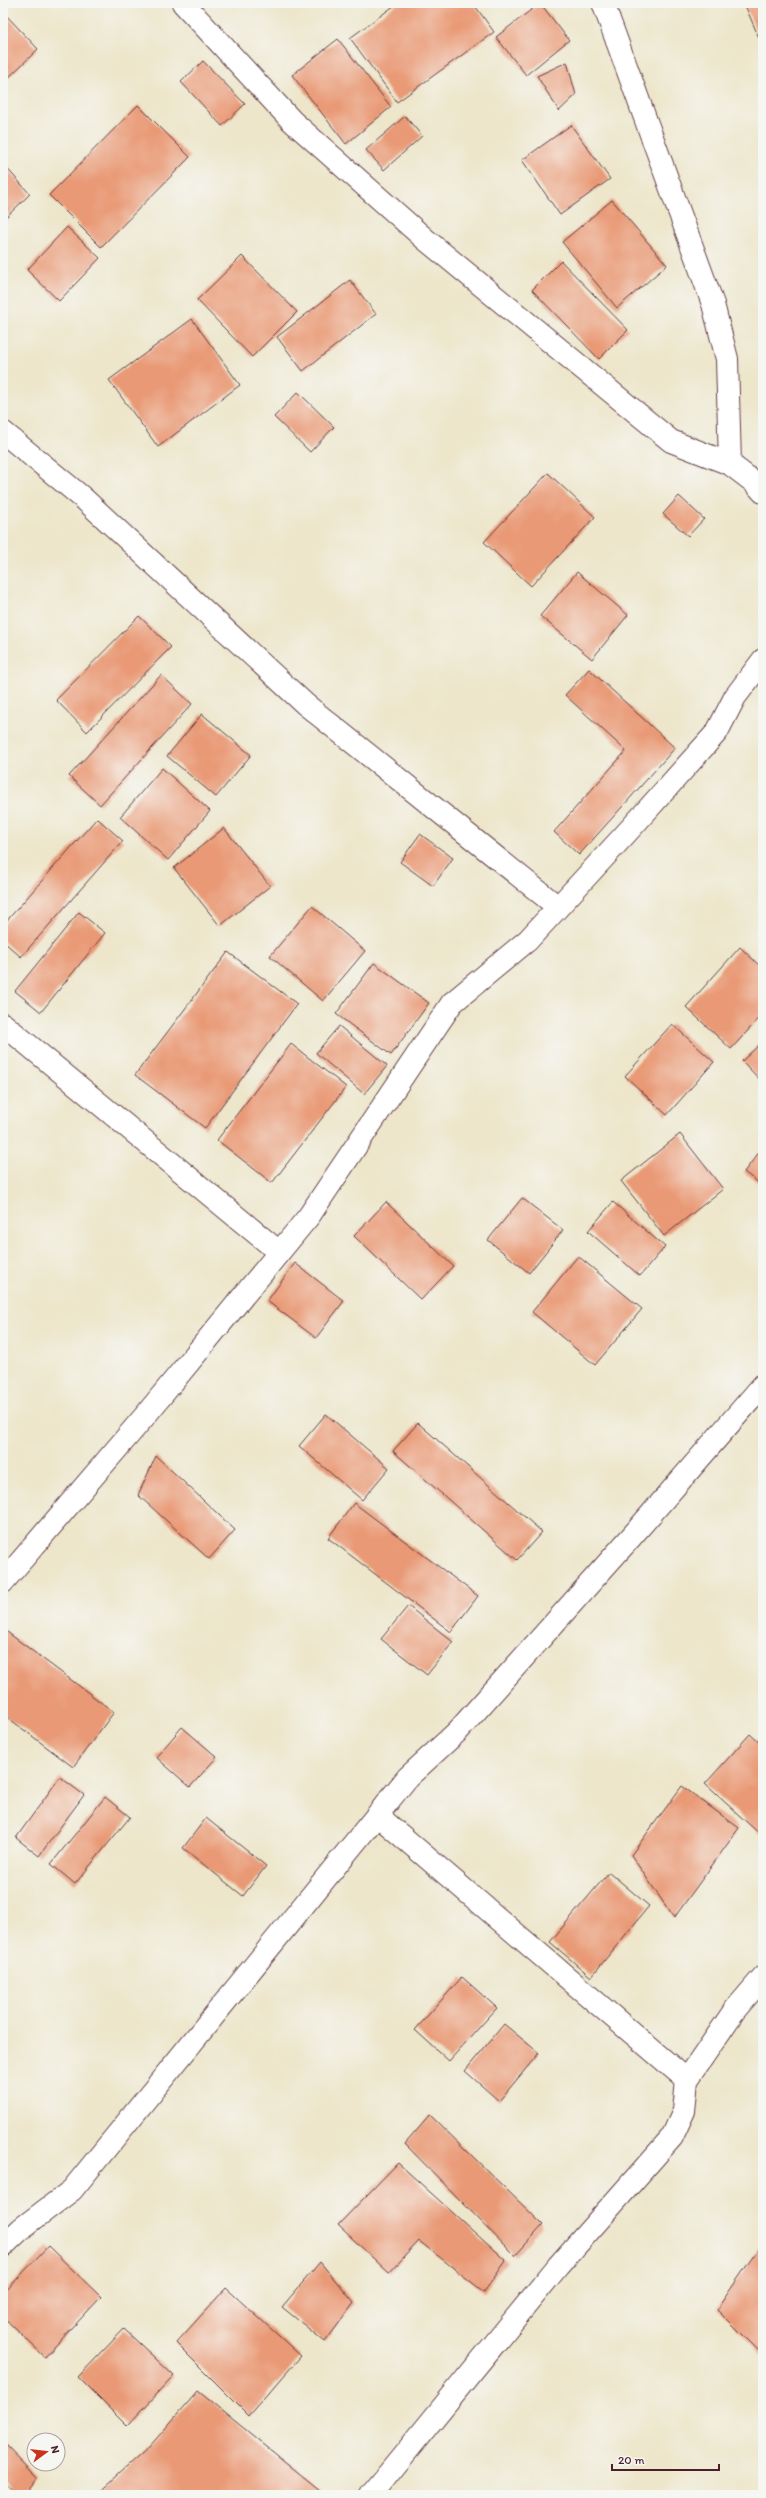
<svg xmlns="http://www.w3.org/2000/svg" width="766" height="2498" font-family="Itim,sans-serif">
	<rect width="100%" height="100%" fill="#f6f6f2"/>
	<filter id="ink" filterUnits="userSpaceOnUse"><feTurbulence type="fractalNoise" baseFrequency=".025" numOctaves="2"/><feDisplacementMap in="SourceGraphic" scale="8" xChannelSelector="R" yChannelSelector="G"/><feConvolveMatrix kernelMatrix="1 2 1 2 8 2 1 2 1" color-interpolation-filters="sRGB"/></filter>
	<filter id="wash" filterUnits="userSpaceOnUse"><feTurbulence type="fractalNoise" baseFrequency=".012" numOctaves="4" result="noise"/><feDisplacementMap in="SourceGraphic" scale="16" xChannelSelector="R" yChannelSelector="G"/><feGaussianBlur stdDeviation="0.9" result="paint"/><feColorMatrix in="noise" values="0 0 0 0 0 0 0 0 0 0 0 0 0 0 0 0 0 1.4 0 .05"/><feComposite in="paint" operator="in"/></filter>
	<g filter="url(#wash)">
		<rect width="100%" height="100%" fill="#ede6cb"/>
		<g id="blocks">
			<path fill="#e99974" d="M 398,3 L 473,3 L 494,32 L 397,102 L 350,38 Z
				M 540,3 L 569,40 L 526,75 L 496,37 Z
				M 744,3 L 763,3 L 763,47 Z
				M 4,13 L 38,49 L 3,83 L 3,14 Z
				M 338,39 L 391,107 L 346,144 L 292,75 Z
				M 203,61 L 245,104 L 222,126 L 181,82 Z
				M 567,62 L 576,95 L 559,111 L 537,76 Z
				M 138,105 L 190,157 L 101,247 L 49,195 Z
				M 405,116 L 422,136 L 384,170 L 366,150 Z
				M 571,125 L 610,179 L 560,215 L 522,160 Z
				M 3,164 L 30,194 L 3,220 Z
				M 612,200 L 667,265 L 617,308 L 562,242 Z
				M 67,227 L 100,258 L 59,301 L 27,270 Z
				M 242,256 L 297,312 L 252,357 L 197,300 Z
				M 561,261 L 628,330 L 599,359 L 532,290 Z
				M 350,280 L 376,314 L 303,371 L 277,337 Z
				M 192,319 L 240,385 L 158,447 L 109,380 Z
				M 298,392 L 334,427 L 310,452 L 274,417 Z
				M 548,473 L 595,517 L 531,586 L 484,542 Z
				M 679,496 L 704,519 L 688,536 L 663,514 Z
				M 577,572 L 628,615 L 592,659 L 540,616 Z
				M 139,616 L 171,647 L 87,732 L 56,700 Z
				M 589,669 L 675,748 L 579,855 L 554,832 L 626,751 L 565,695 Z
				M 161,675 L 192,704 L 100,805 L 69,776 Z
				M 202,714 L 251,755 L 216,797 L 167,756 Z
				M 162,768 L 210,811 L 168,860 L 120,817 Z
				M 97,818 L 123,841 L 21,957 L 3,941 L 3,925 Z
				M 224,828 L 270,886 L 220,926 L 174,868 Z
				M 420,834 L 453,858 L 433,886 L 400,862 Z
				M 312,906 L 365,951 L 323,1001 L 270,956 Z
				M 79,912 L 105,933 L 41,1012 L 15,991 Z
				M 740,947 L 763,969 L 763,1014 L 731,1049 L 686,1007 Z
				M 228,952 L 297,1004 L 205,1128 L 135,1075 Z
				M 374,963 L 429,1003 L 391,1055 L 336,1014 Z
				M 672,1024 L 714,1062 L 667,1115 L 625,1076 Z
				M 339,1026 L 387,1066 L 364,1094 L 316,1053 Z
				M 763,1041 L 763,1083 L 742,1061 Z
				M 291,1044 L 346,1087 L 272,1183 L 217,1140 Z
				M 680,1134 L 723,1189 L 664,1236 L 621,1181 Z
				M 763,1147 L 763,1186 L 744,1172 Z
				M 522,1198 L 563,1230 L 529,1273 L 488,1240 Z
				M 386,1202 L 453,1266 L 421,1300 L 354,1236 Z
				M 613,1202 L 665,1247 L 640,1276 L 588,1231 Z
				M 578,1256 L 642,1309 L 595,1365 L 532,1312 Z
				M 295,1263 L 344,1301 L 316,1338 L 267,1301 Z
				M 326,1414 L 389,1468 L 362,1500 L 299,1446 Z
				M 418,1423 L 542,1532 L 517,1560 L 393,1451 Z
				M 156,1456 L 235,1530 L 209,1559 L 138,1495 Z
				M 354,1503 L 478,1596 L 451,1632 L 328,1538 Z
				M 408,1606 L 453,1642 L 427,1675 L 381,1639 Z
				M 3,1629 L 114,1712 L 73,1767 L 3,1714 Z
				M 182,1727 L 217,1757 L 190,1787 L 156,1757 Z
				M 750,1734 L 763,1746 L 763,1837 L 705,1784 Z
				M 60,1777 L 84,1795 L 39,1856 L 16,1838 Z
				M 682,1786 L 739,1828 L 674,1918 L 631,1855 Z
				M 105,1797 L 130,1817 L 75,1884 L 51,1864 Z
				M 206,1818 L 266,1866 L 243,1896 L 183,1848 Z
				M 609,1872 L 649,1906 L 591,1977 L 550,1942 Z
				M 462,1977 L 497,2008 L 449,2061 L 415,2030 Z
				M 504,2024 L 539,2053 L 499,2101 L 465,2071 Z
				M 430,2115 L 543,2225 L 515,2256 L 405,2144 Z
				M 398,2163 L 506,2261 L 484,2292 L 419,2241 L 389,2273 L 338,2225 Z
				M 763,2242 L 763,2355 L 717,2309 Z
				M 48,2246 L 101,2297 L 45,2357 L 3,2317 L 3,2294 Z
				M 320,2262 L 354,2303 L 325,2342 L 282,2307 Z
				M 226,2288 L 301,2356 L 249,2416 L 176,2343 Z
				M 124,2329 L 174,2376 L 127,2426 L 78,2377 Z
				M 198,2391 L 326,2495 L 96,2495 L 149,2447 Z
				M 3,2442 L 37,2477 L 23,2495 L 18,2495 L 3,2481 Z"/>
		</g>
	</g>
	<g filter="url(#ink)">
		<use href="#blocks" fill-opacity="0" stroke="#623d43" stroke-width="1"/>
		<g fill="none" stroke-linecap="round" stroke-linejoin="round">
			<g stroke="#623d43" stroke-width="24">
				<path id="minor" d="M 183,3 L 292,121 L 425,239 L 671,441 L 730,464 L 755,483 L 763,492
					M 603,3 L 713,304 L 727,359 L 730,464
					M 3,432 L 83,498 L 305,704 L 558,907
					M 3,1024 L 279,1252
					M 3,1582 L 144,1417 L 309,1216 L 452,1003 L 528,940 L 631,828 L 717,732 L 735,697 L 763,660
					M 377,1815 L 687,2080
					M 3,2246 L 22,2228 L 72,2190 L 408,1777 L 458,1731 L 632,1536 L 763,1385
					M 371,2495 L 558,2266 L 672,2137 L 684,2111 L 687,2080 L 734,2011 L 763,1977"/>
			</g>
			<use href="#minor" stroke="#fff" stroke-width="22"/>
		</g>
	</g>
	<rect width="766" height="2498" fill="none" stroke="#f6f6f2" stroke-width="16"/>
	<g transform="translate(46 2452) rotate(75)"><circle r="19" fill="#f6f6f2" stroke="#b1a0a2"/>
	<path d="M0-3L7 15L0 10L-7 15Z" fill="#c8321e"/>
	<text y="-6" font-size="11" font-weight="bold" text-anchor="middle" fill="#4a1f2b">N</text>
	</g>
	<path d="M612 2464v6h107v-6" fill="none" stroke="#4a1f2b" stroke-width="2"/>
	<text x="618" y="2464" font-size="12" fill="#4a1f2b" stroke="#f6f6f2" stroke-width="3" paint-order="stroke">20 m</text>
</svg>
